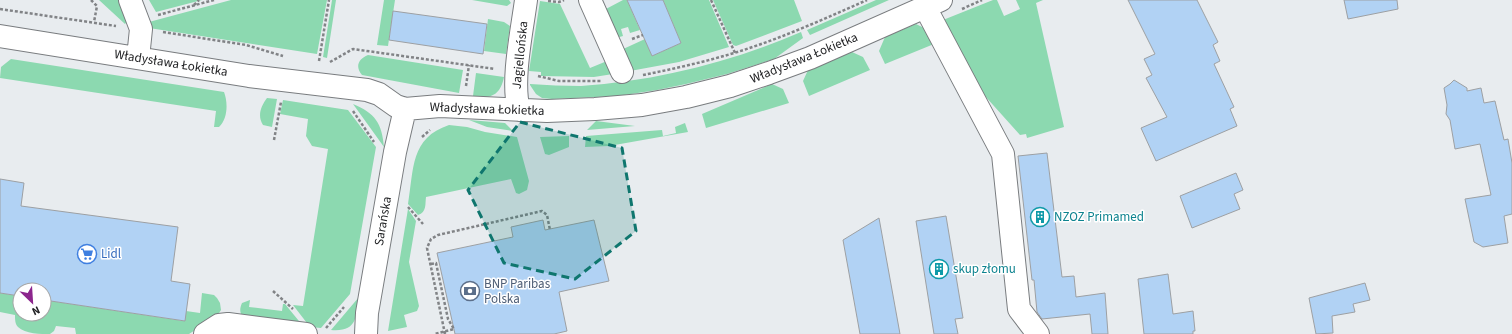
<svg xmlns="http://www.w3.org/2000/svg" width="1512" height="334" font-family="'Source Sans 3',sans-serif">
	<rect width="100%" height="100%" fill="#e8ecef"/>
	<path fill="#8cd9b0" d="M 99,0 L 123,0 L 130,18 L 125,24 Z
		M 149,0 L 202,0 L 156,12 Z
		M 231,0 L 327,0 L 317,54 L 149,28 L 149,22 Z
		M 332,0 L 336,0 L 327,58 L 323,57 Z
		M 384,0 L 395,0 L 388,46 L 377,45 Z
		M 472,0 L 509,0 L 511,3 L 507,6 Z
		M 623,0 L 627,0 L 640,30 L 630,33 L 628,27 L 621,29 L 623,36 L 616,38 L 604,10 Z
		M 663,0 L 709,0 L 729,47 L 679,62 L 630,71 L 621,50 L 645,39 L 652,56 L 681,43 Z
		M 713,0 L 794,0 L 802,21 L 736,46 L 733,45 Z
		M 876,0 L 889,0 L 810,35 L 807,30 Z
		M 993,0 L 997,0 L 1004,16 L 1020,9 L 1016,0 L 1043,0 L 1036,3 L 1064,127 L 1027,138 L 1026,134 L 1020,135 L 967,76 L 943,20 Z
		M 540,1 L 560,4 L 590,68 L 607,61 L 613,74 L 594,77 L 541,76 L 541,72 L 529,71 Z
		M 488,19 L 504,22 L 510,26 L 506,54 L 484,51 Z
		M 916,24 L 928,30 L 934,44 L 885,64 L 879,51 L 885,37 Z
		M 801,32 L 803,38 L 774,59 L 727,74 L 686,84 L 657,90 L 618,96 L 552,99 L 542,98 L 536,94 L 530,85 L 530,84 C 547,85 564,86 581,86 C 656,81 732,62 801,32 Z
		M 852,52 L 863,57 L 870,70 L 809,96 L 803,81 L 808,70 Z
		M 368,55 L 463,70 L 459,93 L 362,75 C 355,67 358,59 368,55 Z
		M 11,59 L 224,92 C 228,102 228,119 219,127 L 214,127 L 216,111 L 0,78 L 1,67 Z
		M 476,73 L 504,77 C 500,96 491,99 473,96 Z
		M 772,84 L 783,89 L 789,103 L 706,128 L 702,114 Z
		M 267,98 L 277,99 L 272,127 L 263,125 C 257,116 261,106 267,98 Z
		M 283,100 L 348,110 L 376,147 L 350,294 L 321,328 L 310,327 L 293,305 L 303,306 L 328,149 L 312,146 L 306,136 L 308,119 L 280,114 Z
		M 353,104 C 375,113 382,123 384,147 Z
		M 469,120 L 505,123 L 513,131 L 487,127 Z
		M 596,121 L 635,126 L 587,130 Z
		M 685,123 L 688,132 L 609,146 L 585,147 L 586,136 L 662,130 L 663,136 L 676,133 L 675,127 Z
		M 449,125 L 467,127 L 485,132 L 517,137 L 529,181 L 527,190 L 519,194 L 516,193 L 511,179 L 426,197 C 425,204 427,212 418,215 L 408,204 C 414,169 410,138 449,125 Z
		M 569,136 L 569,147 L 549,155 L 545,154 L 540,137 Z
		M 408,209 L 416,221 L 409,262 L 419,306 L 417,311 L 404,315 L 407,327 L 388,331 Z
		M 0,293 L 20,296 L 20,314 L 44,314 L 44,300 L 184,321 L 186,311 L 200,313 L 202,293 L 214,295 L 217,298 L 220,303 L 221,310 L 217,316 L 189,334 L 76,334 L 75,328 L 56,326 L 54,331 L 50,334 C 41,334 25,334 18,327 C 15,324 15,319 15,315 L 0,312 Z
		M 359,297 C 356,318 357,332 331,330 Z
		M 250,300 L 249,307 L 282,311 L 283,304 L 285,304 L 303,326 L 243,317 C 239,312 240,308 242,303 Z"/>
	<path fill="#b1d2f4" stroke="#9da0a3" d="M 627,0 L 663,0 L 681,43 L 652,56 Z
		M 1128,0 L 1197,0 L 1218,42 L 1213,45 L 1220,61 L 1214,64 L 1234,107 L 1230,109 L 1237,126 L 1156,161 L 1141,128 L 1167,117 L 1146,78 L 1152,75 L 1144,59 L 1155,54 Z
		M 1344,0 L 1397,0 L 1398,9 L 1348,19 Z
		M 393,11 L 487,24 L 483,54 L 389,40 Z
		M 1454,80 L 1467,88 L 1467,91 L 1481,88 L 1484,103 L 1495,101 L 1504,140 L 1508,139 L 1512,163 L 1512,214 L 1504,216 L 1508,243 L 1483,247 L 1474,242 L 1465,199 L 1491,195 L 1480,144 L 1455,149 L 1450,120 L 1446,114 L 1447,105 L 1444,88 L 1450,84 Z
		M 1047,153 L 1062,277 L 1074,276 L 1076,297 L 1105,293 L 1108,334 L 1092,334 L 1090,314 L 1042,319 L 1037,312 L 1034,280 L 1032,280 L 1018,156 Z
		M 1236,173 L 1243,190 L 1234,194 L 1240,209 L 1192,228 L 1180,196 Z
		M 0,179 L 24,183 L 21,206 L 178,227 L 171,281 L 190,284 L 185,321 L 44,300 L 44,290 L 20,290 L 20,296 L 0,293 Z
		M 946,216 L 963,318 L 955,319 L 958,334 L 934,334 L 916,221 Z
		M 879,218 L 900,334 L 860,334 L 843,240 Z
		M 543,220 L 545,230 L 594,220 L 609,281 L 559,292 L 567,331 L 554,334 L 455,334 L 437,253 L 513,237 L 511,227 Z
		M 1168,274 L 1173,314 L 1193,311 L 1195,331 L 1193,331 L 1193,334 L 1144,334 L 1138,279 Z
		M 1365,283 L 1370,300 L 1353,304 L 1355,312 L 1332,316 L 1333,333 L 1316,334 L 1309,298 Z"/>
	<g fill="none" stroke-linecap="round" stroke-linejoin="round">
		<g stroke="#797c7f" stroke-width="24">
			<path id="minor" d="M 130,0 L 141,29 L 138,58
				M 590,0 L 622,72
				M 925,7 L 1003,154 L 1019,309 L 1038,334
				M 0,36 L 249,76 L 367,90 L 379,94 L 396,106 L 405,109 L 440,106 L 547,111 L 595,109 L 642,105 L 686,97 L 730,86 L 769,73 L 810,58 L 941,0
				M 519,110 C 511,81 522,31 526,0
				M 205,334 L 219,325 L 228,324 L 306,334
				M 366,334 L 367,313 L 395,152 L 405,109"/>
		</g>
		<path stroke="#818386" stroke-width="2.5" stroke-dasharray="3 2" stroke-linecap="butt" d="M 91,0 L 97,6 L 94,22
			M 711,0 L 735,53
			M 548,1 L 559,2 L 564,0
			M 194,5 L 199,0
			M 0,9 L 116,26
			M 962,9 L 982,0
			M 158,15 L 214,0
			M 163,32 L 246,45 L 283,56
			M 632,39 L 643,35
			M 319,61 L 329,0
			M 330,62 L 353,49 L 495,69
			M 643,75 C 673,69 704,62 734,53 C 780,39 824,19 867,0
			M 538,76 L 559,81 L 602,81
			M 466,86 L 469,65
			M 353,111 L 374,142
			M 422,137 L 430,130
			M 274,140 L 281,102
			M 408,207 L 423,224
			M 431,264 L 436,263 L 448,319 L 454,329 L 435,334
			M 273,291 L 293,309
			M 326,328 L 344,307
			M 445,334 L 427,248 L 431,239 L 438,235 L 542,211 L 547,215 L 550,230"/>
		<use href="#minor" stroke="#fff" stroke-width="22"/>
	</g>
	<path fill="#0f766e" fill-opacity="0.2" stroke="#0f766e" stroke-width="3" stroke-dasharray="8 5" stroke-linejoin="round" d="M 520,122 L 622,148 L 636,231 L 575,279 L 504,263 L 468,190 Z"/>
	<defs>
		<g id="building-ring" transform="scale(1)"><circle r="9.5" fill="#fff" stroke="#0f9aa8" stroke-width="1.5"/><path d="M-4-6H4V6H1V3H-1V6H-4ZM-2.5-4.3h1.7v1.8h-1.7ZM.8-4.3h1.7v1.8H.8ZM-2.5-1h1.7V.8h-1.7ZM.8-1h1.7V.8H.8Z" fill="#0f9aa8"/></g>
		<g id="supermarket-ring" transform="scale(1)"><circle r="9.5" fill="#fff" stroke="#3f7fe0" stroke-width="1.5"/><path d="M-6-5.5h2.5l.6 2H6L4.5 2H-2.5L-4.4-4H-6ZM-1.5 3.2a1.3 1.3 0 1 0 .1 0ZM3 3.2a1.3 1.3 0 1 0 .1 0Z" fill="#3f7fe0"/></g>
		<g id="bank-ring" transform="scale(1)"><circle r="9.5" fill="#fff" stroke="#5c6f8a" stroke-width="1.5"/><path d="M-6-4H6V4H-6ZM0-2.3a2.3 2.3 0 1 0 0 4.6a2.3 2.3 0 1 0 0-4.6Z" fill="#5c6f8a"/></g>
	</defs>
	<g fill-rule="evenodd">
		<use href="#building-ring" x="1040" y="217"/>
		<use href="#supermarket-ring" x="87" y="254"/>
		<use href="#building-ring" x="939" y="269"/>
		<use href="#bank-ring" x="470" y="291"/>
	</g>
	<g text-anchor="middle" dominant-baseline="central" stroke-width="3" stroke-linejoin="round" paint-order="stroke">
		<g font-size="13" fill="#212224" stroke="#fff">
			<text transform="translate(520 55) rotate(-84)">Jagiellońska</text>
			<text transform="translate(804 58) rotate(-22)">Władysława Łokietka</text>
			<text transform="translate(171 63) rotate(9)">Władysława Łokietka</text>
			<text transform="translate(487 109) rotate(2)">Władysława Łokietka</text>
			<text transform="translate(383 221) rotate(-80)">Sarańska</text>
		</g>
		<g font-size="13" fill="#0d838f" stroke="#fff" text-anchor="start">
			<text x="1054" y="217">NZOZ Primamed</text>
			<text x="953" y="269">skup złomu</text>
		</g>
		<g font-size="13" fill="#366cbe" stroke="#fff" text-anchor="start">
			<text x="101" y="254">Lidl</text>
		</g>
		<g font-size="13" fill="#4e5e75" stroke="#fff" text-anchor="start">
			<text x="484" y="284">BNP Paribas<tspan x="484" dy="15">Polska</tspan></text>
		</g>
	</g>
	<g transform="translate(32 302) rotate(155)"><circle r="19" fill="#ffffff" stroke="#a6a7a7"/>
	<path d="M0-3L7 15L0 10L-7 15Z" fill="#8c268d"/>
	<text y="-6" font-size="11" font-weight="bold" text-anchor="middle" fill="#212224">N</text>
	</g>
</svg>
